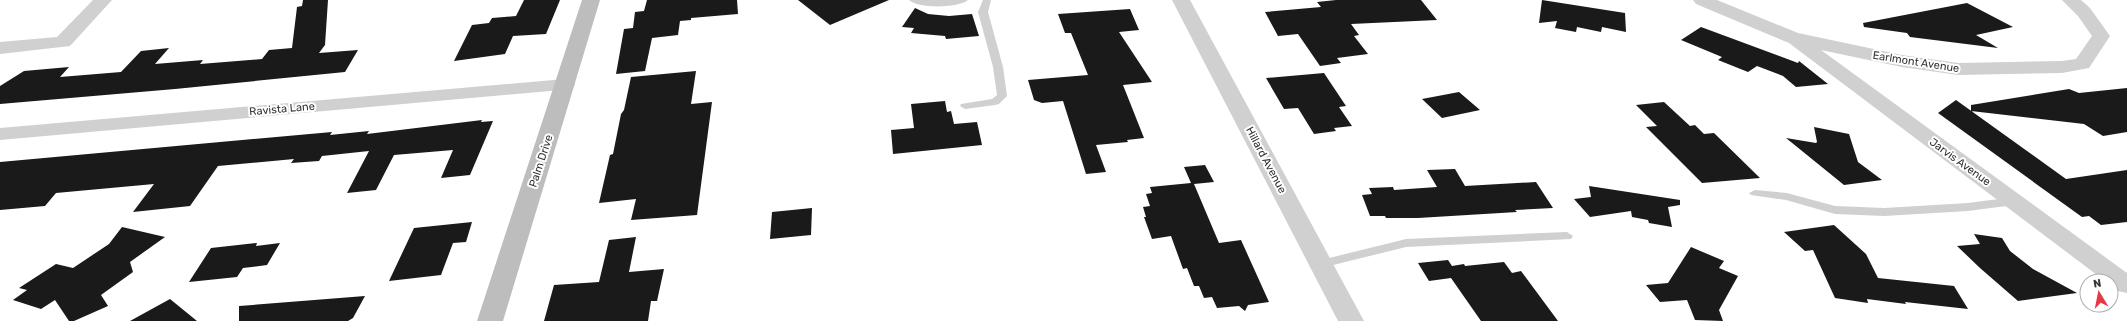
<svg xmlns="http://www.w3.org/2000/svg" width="2127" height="321" font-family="Rubik,sans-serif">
	<rect width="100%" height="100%" fill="#fff"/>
	<path fill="#1a1a1a" d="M 303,0 L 328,0 L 325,45 L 319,53 L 358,50 L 345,72 L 175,89 L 0,104 L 0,86 L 24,71 L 69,67 L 60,77 L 121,72 L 141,51 L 169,48 L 155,64 L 203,60 L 200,64 L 262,59 L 269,50 L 292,48 L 297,7 L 302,6 Z
		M 524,0 L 560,0 L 546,34 L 513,36 L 505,54 L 454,61 L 472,25 L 489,23 L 492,18 L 516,16 Z
		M 647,0 L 737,0 L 738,14 L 691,18 L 691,20 L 680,21 L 678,35 L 652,38 L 645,71 L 616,74 L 624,29 L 633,28 L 635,12 L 644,11 Z
		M 798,0 L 889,0 L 830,25 Z
		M 1336,0 L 1421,0 L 1437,20 L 1351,24 L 1359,35 L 1354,36 L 1368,54 L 1337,58 L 1341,63 L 1320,66 L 1298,34 L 1278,36 L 1265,12 L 1321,7 L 1317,2 Z
		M 1542,0 L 1625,13 L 1626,32 L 1602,27 L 1601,32 L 1577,27 L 1576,32 L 1555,28 L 1557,21 L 1539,23 Z
		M 1967,3 L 2013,27 L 1976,35 L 1998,48 L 1910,37 L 1907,33 L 1864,27 L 1863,23 Z
		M 915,8 L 928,14 L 949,16 L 972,14 L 979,36 L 946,39 L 945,36 L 911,33 L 914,28 L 902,27 Z
		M 1130,9 L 1139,30 L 1119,32 L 1152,82 L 1123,85 L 1144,138 L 1127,140 L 1128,142 L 1096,145 L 1106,172 L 1086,174 L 1063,101 L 1042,103 L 1034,100 L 1028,80 L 1088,75 L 1071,33 L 1065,33 L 1058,14 Z
		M 1701,27 L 1798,63 L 1799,61 L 1828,84 L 1796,87 L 1783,76 L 1757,66 L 1748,72 L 1718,60 L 1722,57 L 1681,40 Z
		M 696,71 L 691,104 L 712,102 L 697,215 L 631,220 L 636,199 L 599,203 L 610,155 L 613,154 L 621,114 L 624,110 L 631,77 Z
		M 1324,73 L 1346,106 L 1339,107 L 1352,126 L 1334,128 L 1336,131 L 1314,134 L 1298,108 L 1284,109 L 1266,78 Z
		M 2127,88 L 2127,132 L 2103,136 L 2084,124 L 1971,111 L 1971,105 L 2069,89 L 2079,93 Z
		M 1459,92 L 1480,110 L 1442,118 L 1422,99 Z
		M 1956,100 L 2066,179 L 2127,170 L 2127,222 L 2101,225 L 2089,216 L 2082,217 L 1938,113 Z
		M 945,101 L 947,112 L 951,111 L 954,124 L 977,122 L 982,145 L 893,154 L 891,130 L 914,128 L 911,104 Z
		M 1664,102 L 1690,126 L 1695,125 L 1704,134 L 1714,133 L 1760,178 L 1702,183 L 1646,127 L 1657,126 L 1636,105 Z
		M 482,120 L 481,122 L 493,121 L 470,175 L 441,178 L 453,150 L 394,155 L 376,190 L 347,193 L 369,151 L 322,156 L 319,161 L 291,163 L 294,159 L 218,166 L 190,206 L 133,212 L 154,184 L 56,193 L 45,206 L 0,210 L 0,162 L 332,132 L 330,135 L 369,131 L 367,134 Z
		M 1814,127 L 1849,134 L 1858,162 L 1882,180 L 1844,185 L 1786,138 L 1816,143 L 1817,142 Z
		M 1205,165 L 1214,182 L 1194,184 L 1219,243 L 1241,240 L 1269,302 L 1248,305 L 1245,311 L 1239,306 L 1217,308 L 1212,297 L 1204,298 L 1199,286 L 1194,286 L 1187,268 L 1183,269 L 1171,236 L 1152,239 L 1144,217 L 1146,217 L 1143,207 L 1150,206 L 1146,194 L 1152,193 L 1150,187 L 1191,183 L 1184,167 Z
		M 1455,169 L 1465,186 L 1536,182 L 1553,208 L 1515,210 L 1517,212 L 1418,218 L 1386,218 L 1385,216 L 1370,216 L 1362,195 L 1372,194 L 1369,188 L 1393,187 L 1394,190 L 1437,187 L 1427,170 Z
		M 1589,186 L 1680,200 L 1680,205 L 1668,207 L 1672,227 L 1649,223 L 1648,220 L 1632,217 L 1631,211 L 1590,217 L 1574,199 L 1591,197 Z
		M 812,208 L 811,235 L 770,239 L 772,212 Z
		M 472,222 L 466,242 L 453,243 L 441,275 L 389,281 L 414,228 Z
		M 1834,225 L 1866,254 L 1878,278 L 1954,286 L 1968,309 L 1905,302 L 1906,304 L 1867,299 L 1868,303 L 1835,298 L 1813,250 L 1805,251 L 1784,232 Z
		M 122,227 L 165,237 L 130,262 L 133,272 L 101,295 L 108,306 L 74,321 L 69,321 L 55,300 L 41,309 L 13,300 L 27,290 L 19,288 L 56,264 L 73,268 L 109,244 Z
		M 1974,234 L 2002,238 L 2010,251 L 2033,269 L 2077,293 L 2018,301 L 1980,268 L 1957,246 L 1980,244 Z
		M 636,237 L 629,272 L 664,269 L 657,301 L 651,301 L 648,321 L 544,321 L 554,285 L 599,282 L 609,240 Z
		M 257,243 L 256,246 L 280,243 L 267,265 L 243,268 L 237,277 L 189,282 L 211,248 Z
		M 1691,247 L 1724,261 L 1719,268 L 1738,276 L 1719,310 L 1723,321 L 1695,320 L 1687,300 L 1660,302 L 1646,285 L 1668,283 Z
		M 1448,260 L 1452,266 L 1464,264 L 1465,266 L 1504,262 L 1512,273 L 1521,271 L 1558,321 L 1481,321 L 1451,278 L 1429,281 L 1418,263 Z
		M 365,296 L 353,318 L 348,321 L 239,321 L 239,306 Z
		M 170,299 L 197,321 L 130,321 Z"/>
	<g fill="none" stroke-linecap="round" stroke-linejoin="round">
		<path fill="#d0d0d0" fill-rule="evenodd" d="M 909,0 L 968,0 C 959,8 918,9 909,0 Z
			M 983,0 L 991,0 L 988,12 L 1003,67 L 1007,96 L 999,104 L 995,105 L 965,109 L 960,106 L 961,104 L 992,99 L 997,95 L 993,67 L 978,12 Z
			M 1755,190 L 1787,193 L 1835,206 L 1884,208 L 1968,203 L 2014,197 L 2020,201 L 2014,205 L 1968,211 L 1884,216 L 1835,214 L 1786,200 L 1751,195 L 1749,193 Z
			M 1567,232 L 1573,236 L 1571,239 L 1406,247 L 1321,268 L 1317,267 L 1315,264 L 1317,261 L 1406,239 Z"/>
		<path fill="#d0d0d0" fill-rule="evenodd" d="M 93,0 L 112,0 L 70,46 L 0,54 L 0,42 L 57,37 Z
			M 1172,0 L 1190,0 L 1364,321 L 1338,321 Z
			M 1693,0 L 1717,0 L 1798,33 L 1902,55 L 1958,63 L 2062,61 L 2076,59 L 2092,36 L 2078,16 L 2062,0 L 2081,0 L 2090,8 L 2110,36 L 2089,68 L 2062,73 L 1958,75 L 1902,67 L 1821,50 L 2127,273 L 2127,293 L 2118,291 L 2111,286 L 2111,281 L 2105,281 L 1789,43 L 1696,4 Z
			M 565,79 L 572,81 L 575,85 L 572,89 L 0,140 L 0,128 Z"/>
		<path fill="#bdbdbd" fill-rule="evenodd" d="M 582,0 L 600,0 L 503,321 L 477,321 Z"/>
	</g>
	<g text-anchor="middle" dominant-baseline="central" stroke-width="4" stroke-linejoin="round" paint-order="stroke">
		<g font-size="11" fill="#333" stroke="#fff">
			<text transform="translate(1916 62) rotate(9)">Earlmont Avenue</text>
			<text transform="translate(282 109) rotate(-5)">Ravista Lane</text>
			<text transform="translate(1266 160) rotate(62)">Hillard Avenue</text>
			<text transform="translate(541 161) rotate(-72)">Palm Drive</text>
			<text transform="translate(1960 162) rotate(36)">Jarvis Avenue</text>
		</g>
	</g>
	<g transform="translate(2099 293) rotate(350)"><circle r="19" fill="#ffffff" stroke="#adadad"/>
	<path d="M0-3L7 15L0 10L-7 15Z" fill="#e63946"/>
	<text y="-6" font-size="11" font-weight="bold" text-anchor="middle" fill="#333333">N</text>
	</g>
</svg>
